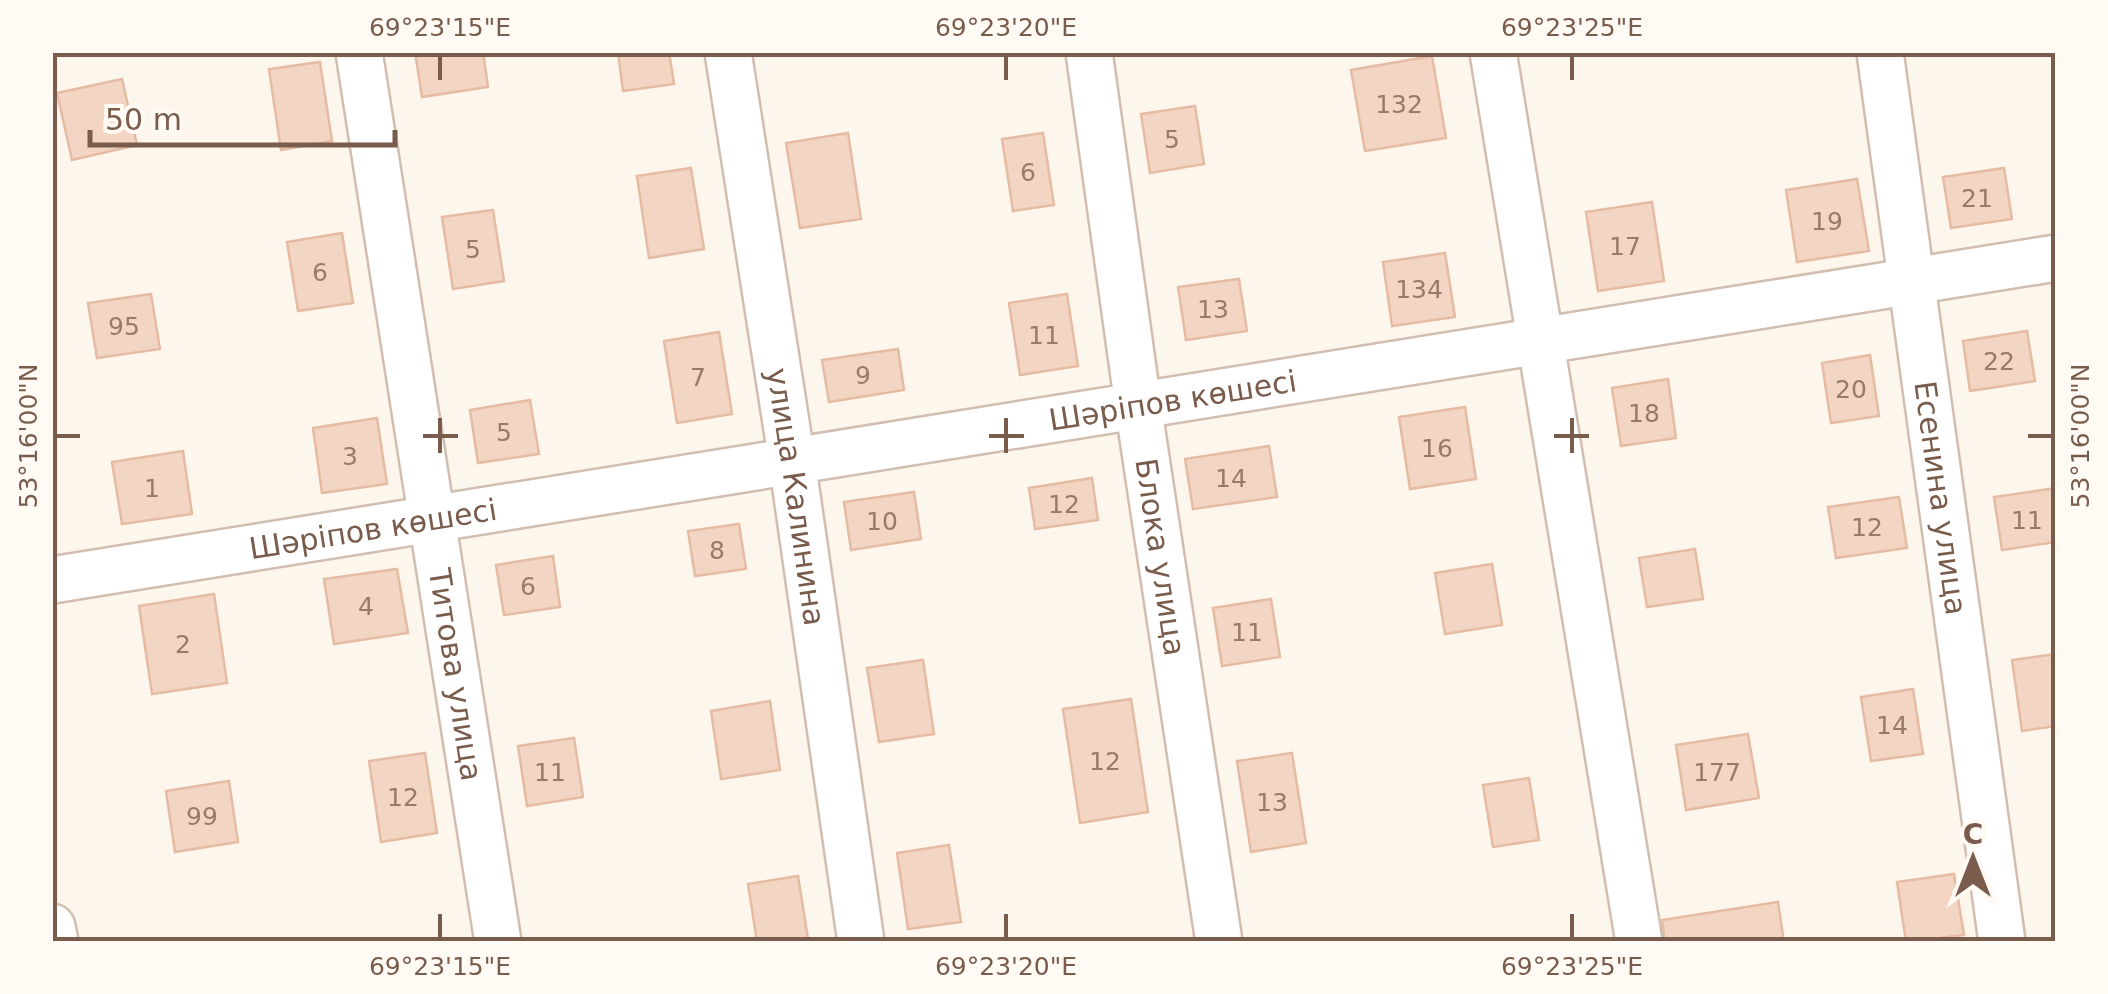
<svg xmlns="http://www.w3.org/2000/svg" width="2108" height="994" font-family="'DejaVu Sans',sans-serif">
	<rect width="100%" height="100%" fill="#fdf6ec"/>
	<path fill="#f3d5c3" stroke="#e6bba3" stroke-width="2.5" d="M 415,52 L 483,52 L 488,87 L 422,97 Z
		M 618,52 L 669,52 L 674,84 L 623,91 Z
		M 1432,56 L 1446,138 L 1365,151 L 1351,70 Z
		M 320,62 L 332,141 L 281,150 L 269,69 Z
		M 122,79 L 137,145 L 72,160 L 57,93 Z
		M 1195,106 L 1204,164 L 1150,173 L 1141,114 Z
		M 848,133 L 861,219 L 800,228 L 786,143 Z
		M 1043,133 L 1054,205 L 1013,211 L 1002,139 Z
		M 691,168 L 704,249 L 649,258 L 637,176 Z
		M 2004,168 L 2012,219 L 1951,228 L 1943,177 Z
		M 1857,179 L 1869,251 L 1797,262 L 1786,190 Z
		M 1652,202 L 1664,281 L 1598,291 L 1586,212 Z
		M 493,210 L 504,281 L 453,289 L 442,217 Z
		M 342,233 L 353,303 L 298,311 L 287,242 Z
		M 1445,253 L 1455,317 L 1392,326 L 1383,262 Z
		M 1239,279 L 1247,331 L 1186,340 L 1178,287 Z
		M 151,294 L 160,349 L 97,358 L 88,303 Z
		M 1067,294 L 1078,366 L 1020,375 L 1009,303 Z
		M 2027,331 L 2035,381 L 1970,391 L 1963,341 Z
		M 719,332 L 732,414 L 677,423 L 664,341 Z
		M 898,349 L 904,390 L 829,402 L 822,360 Z
		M 1870,355 L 1879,416 L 1831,423 L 1822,363 Z
		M 1668,379 L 1676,438 L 1621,446 L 1612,388 Z
		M 530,400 L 539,454 L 478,463 L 470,410 Z
		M 1465,407 L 1476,479 L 1410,489 L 1399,417 Z
		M 377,418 L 387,484 L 322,493 L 313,428 Z
		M 1269,446 L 1277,497 L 1193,509 L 1185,459 Z
		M 183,451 L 192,514 L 122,524 L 112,462 Z
		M 1092,478 L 1098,520 L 1035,529 L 1029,488 Z
		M 2056,488 L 2056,542 L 2002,550 L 1994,497 Z
		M 914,492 L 921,539 L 851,550 L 844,502 Z
		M 1899,497 L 1907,548 L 1836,558 L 1828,507 Z
		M 739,524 L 746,569 L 695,576 L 688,531 Z
		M 1695,549 L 1703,599 L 1647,607 L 1639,558 Z
		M 553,556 L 560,607 L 504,615 L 496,565 Z
		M 1492,564 L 1502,625 L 1445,634 L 1435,573 Z
		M 397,569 L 408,633 L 334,644 L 324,579 Z
		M 214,594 L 227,683 L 152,694 L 139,606 Z
		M 1271,599 L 1280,657 L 1222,666 L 1213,608 Z
		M 2056,654 L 2056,726 L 2022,731 L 2012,660 Z
		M 923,660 L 934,734 L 879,742 L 867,668 Z
		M 1913,689 L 1923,754 L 1871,761 L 1861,697 Z
		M 1131,699 L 1148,812 L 1080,823 L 1063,709 Z
		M 770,701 L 780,770 L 721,779 L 711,711 Z
		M 1748,734 L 1759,798 L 1686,810 L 1676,745 Z
		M 574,738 L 583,797 L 527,806 L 518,746 Z
		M 425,753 L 437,833 L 381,842 L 369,761 Z
		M 1292,753 L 1306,843 L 1251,852 L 1237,761 Z
		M 1529,778 L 1539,840 L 1493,847 L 1483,785 Z
		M 229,781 L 238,842 L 175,852 L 166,791 Z
		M 949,845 L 961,922 L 908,929 L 897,853 Z
		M 1954,874 L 1964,935 L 1906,942 L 1897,882 Z
		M 798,876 L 808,939 L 791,942 L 757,942 L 748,884 Z
		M 1778,902 L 1784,942 L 1665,942 L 1662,920 Z"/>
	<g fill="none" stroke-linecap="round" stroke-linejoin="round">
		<g stroke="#d1beb0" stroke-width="50">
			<g id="street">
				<path id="s1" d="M 359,52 L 498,942"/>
				<path id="s2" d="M 728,52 L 792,461 L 861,942"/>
				<path id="s3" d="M 1089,52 L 1138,405 L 1219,942"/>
				<path d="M 1493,52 L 1639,942"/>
				<path id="s4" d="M 1880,52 L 2002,942"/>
				<path id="s5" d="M 52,580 L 2056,258"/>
				<path d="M 52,927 L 55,942"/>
			</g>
		</g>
		<use href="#street" stroke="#fff" stroke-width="45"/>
	</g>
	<path fill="none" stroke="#7a5c4d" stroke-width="4" d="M 440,55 L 440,80M 1006,55 L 1006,80M 1572,55 L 1572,80M 440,418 L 440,453M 1006,418 L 1006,453M 1572,418 L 1572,453M 55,436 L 80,436M 423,436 L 458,436M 989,436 L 1024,436M 1554,436 L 1589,436M 2028,436 L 2053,436M 440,914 L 440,939M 1006,914 L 1006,939M 1572,914 L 1572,939"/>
	<g text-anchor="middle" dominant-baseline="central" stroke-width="9" stroke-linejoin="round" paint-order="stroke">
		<g font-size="25" fill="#987a6a">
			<text x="1399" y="104">132</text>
			<text x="1172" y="139">5</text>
			<text x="1028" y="172">6</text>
			<text x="1977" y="198">21</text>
			<text x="1827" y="221">19</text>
			<text x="1625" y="246">17</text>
			<text x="473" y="249">5</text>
			<text x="320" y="272">6</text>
			<text x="1419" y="289">134</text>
			<text x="1213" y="309">13</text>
			<text x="124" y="326">95</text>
			<text x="1044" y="335">11</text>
			<text x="1999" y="361">22</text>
			<text x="863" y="375">9</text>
			<text x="698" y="377">7</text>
			<text x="1851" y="389">20</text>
			<text x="1644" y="413">18</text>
			<text x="504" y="432">5</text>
			<text x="1437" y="448">16</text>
			<text x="350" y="456">3</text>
			<text x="1231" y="478">14</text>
			<text x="152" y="488">1</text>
			<text x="1064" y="504">12</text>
			<text x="2027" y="520">11</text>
			<text x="882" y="521">10</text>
			<text x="1867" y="527">12</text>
			<text x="717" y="550">8</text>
			<text x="528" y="586">6</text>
			<text x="366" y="606">4</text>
			<text x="1247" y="632">11</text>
			<text x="183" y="644">2</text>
			<text x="1892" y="725">14</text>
			<text x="1105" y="761">12</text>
			<text x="550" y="772">11</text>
			<text x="1717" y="772">177</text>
			<text x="403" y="797">12</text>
			<text x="1272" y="802">13</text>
			<text x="202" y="816">99</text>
		</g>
		<g font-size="30" fill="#7a5c4d" stroke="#fffaf3">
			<text stroke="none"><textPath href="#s5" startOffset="1135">Шәріпов көшесі</textPath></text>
			<text stroke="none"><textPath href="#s2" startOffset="450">улица Калинина</textPath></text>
			<text stroke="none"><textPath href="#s4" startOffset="450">Есенина улица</textPath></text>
			<text stroke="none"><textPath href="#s5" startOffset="325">Шәріпов көшесі</textPath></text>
			<text stroke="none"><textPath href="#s3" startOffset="510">Блока улица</textPath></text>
			<text stroke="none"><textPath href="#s1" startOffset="630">Титова улица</textPath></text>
		</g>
	</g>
	<rect width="2108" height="994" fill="none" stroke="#fffaf3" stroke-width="110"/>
	<g transform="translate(1973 859)" stroke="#fffaf3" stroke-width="8" paint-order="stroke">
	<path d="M0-8L18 38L0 25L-18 38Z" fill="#7a5c4d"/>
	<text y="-15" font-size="28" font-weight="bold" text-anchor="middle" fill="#7a5c4d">С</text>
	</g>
	<path d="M90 130v15h305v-15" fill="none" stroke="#7a5c4d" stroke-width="5"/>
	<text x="105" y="130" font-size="30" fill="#7a5c4d" stroke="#fffaf3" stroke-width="8" paint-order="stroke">50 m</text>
	<rect x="55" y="55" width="1998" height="884" fill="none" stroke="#7a5c4d" stroke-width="4"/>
	<g font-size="25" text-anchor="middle" fill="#7a5c4d">
		<text x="440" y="36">69°23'15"E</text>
		<text x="1006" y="36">69°23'20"E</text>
		<text x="1572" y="36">69°23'25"E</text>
		<text transform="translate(28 436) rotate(-90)" y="9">53°16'00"N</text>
		<text transform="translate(2080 436) rotate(-90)" y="9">53°16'00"N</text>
		<text x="440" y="975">69°23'15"E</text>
		<text x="1006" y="975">69°23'20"E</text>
		<text x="1572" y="975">69°23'25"E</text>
	</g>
</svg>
